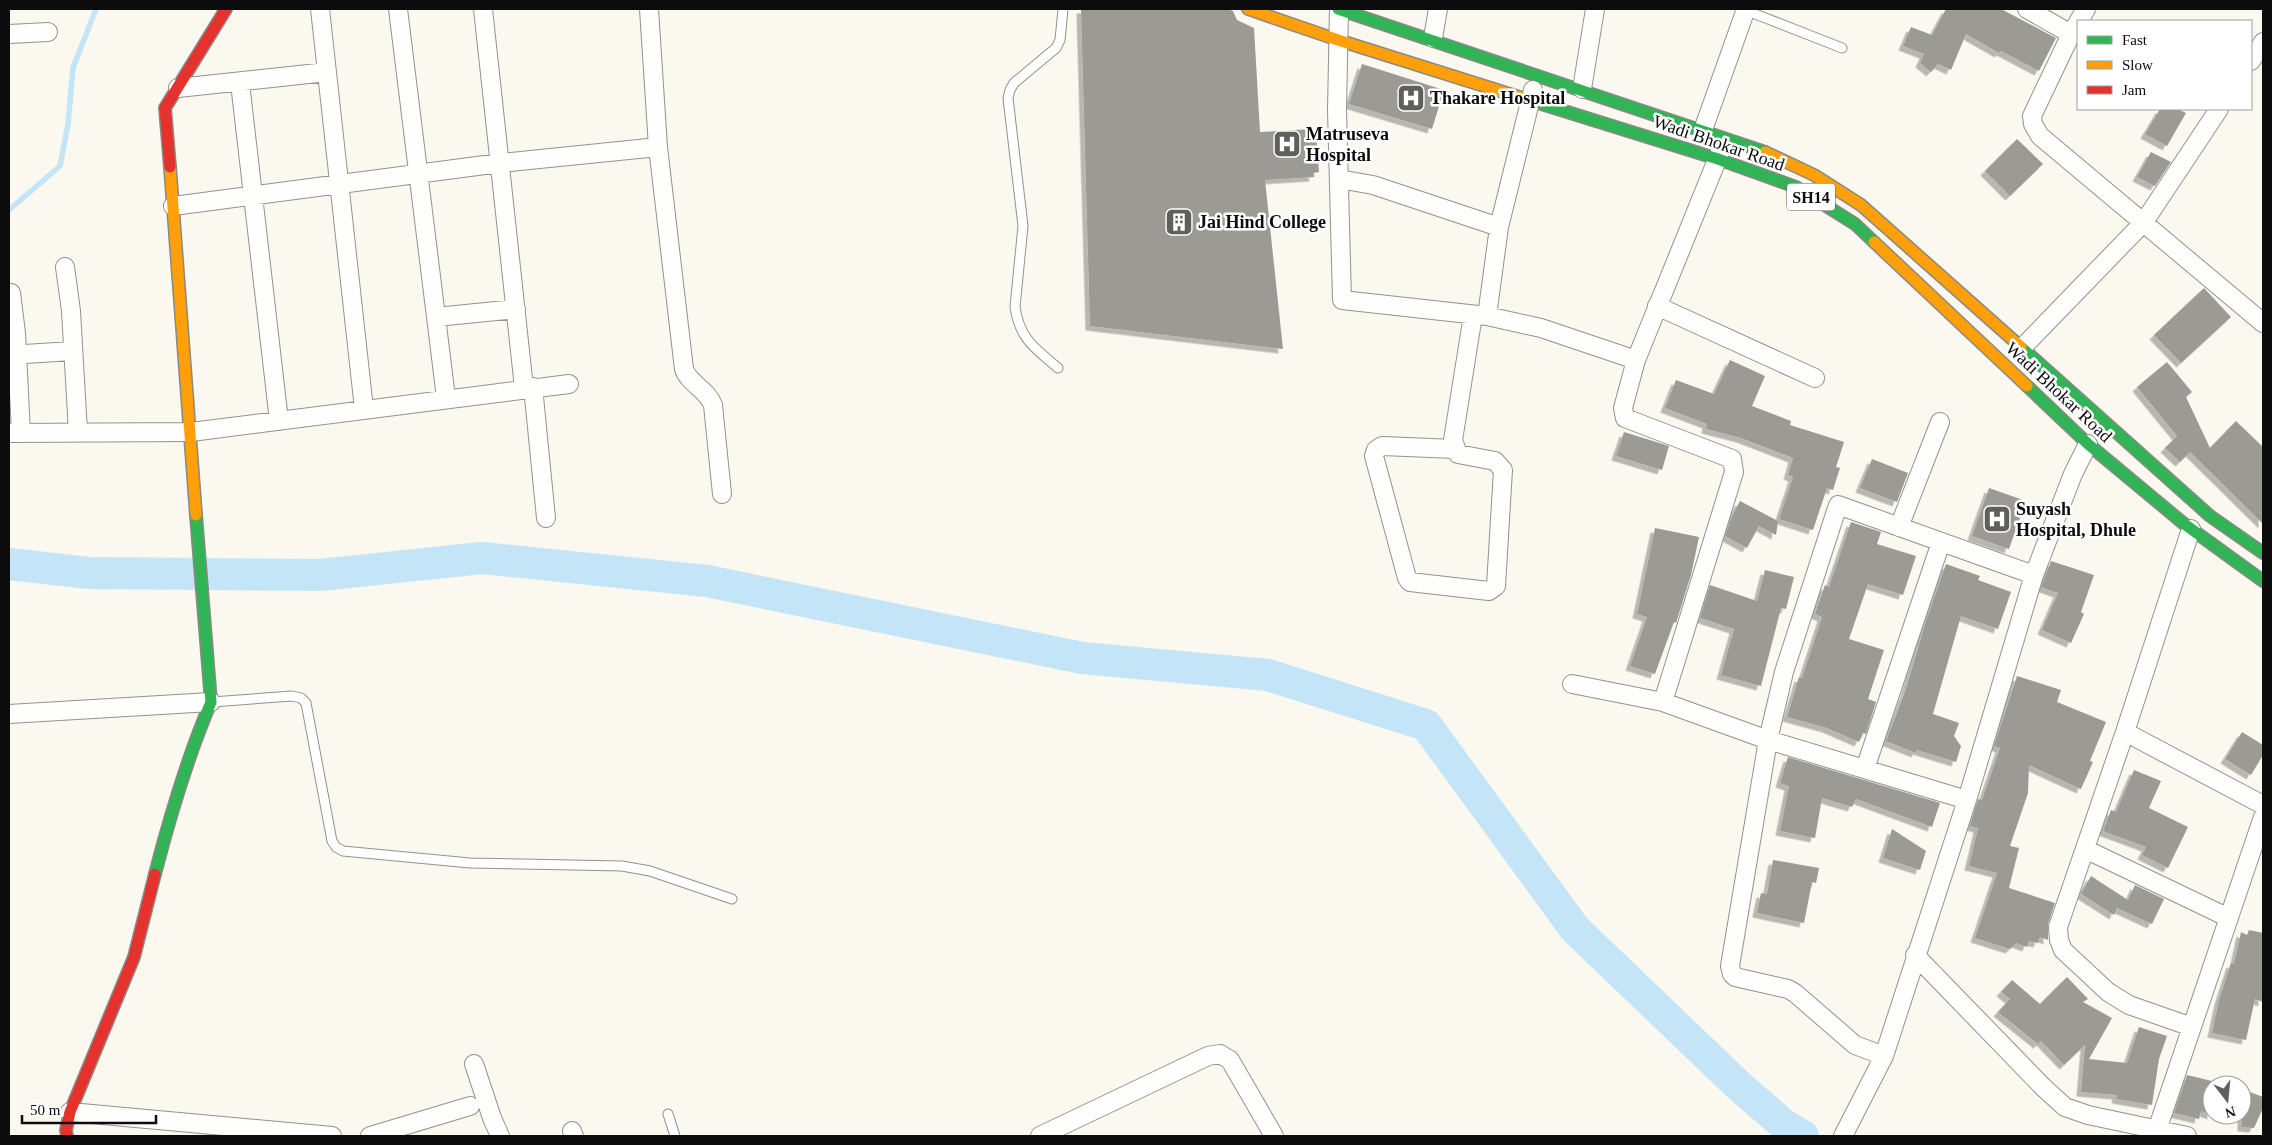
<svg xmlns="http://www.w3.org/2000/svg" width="2272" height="1145" font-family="Georgia,serif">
	<defs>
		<filter id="shadow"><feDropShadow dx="-4.5" dy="4.5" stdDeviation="0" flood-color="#0004"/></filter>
	</defs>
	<rect width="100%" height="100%" fill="#faf8ef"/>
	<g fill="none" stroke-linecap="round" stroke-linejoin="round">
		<path stroke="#c3e5f7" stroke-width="5.5" d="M 9,210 L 60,166 L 68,124 L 73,68 L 96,9"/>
		<path stroke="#c3e5f7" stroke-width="32" d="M 9,564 L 89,573 L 320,575 L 482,558 L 707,581 L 1082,658 L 1268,675 L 1426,725 L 1575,929 L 1738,1085 L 1784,1125 L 1803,1136"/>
	</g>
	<path fill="#9c9a95" filter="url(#shadow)" d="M 1081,9 L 1227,9 L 1233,11 L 1237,20 L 1254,28 L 1260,132 L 1311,129 L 1311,133 L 1316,133 L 1319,172 L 1313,173 L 1314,177 L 1265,180 L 1283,349 L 1090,326 Z
		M 1946,9 L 2001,9 L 2056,38 L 2039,71 L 2001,51 L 1999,53 L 1966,34 L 1951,70 L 1938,64 L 1931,72 L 1920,63 L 1924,54 L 1903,46 L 1911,27 L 1932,35 Z
		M 1362,64 L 1444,90 L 1432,129 L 1349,104 Z
		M 2160,109 L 2178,109 L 2186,113 L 2167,146 L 2145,134 Z
		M 2017,139 L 2043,164 L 2010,196 L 1985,171 Z
		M 2151,152 L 2171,162 L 2155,186 L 2137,177 Z
		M 2204,288 L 2231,317 L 2181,363 L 2154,335 Z
		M 1730,360 L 1765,376 L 1752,406 L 1791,421 L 1790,425 L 1844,442 L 1836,467 L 1840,468 L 1833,490 L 1827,488 L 1813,530 L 1779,519 L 1793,477 L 1788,475 L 1793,458 L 1741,438 L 1706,429 L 1707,424 L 1665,408 L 1676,380 L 1714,394 Z
		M 2167,362 L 2192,392 L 2186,397 L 2210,448 L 2236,421 L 2263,447 L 2263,524 L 2190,452 L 2180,462 L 2165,448 L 2177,436 L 2137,387 Z
		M 1624,432 L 1669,446 L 1662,470 L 1616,456 Z
		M 1872,459 L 1908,473 L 1897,502 L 1860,488 Z
		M 1989,488 L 2026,501 L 2009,549 L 1972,536 Z
		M 1740,501 L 1778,521 L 1776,535 L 1759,526 L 1747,548 L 1725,536 L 1731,518 Z
		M 1851,522 L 1881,532 L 1877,544 L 1916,556 L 1903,595 L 1868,584 L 1849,639 L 1884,650 L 1868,699 L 1876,702 L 1866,734 L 1863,733 L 1859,742 L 1827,728 L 1787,717 L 1799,677 L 1802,678 L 1822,617 L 1815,614 L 1825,585 L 1829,587 Z
		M 1655,528 L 1699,537 L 1691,575 L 1676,623 L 1674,622 L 1655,674 L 1630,666 L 1647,617 L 1637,614 Z
		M 2051,561 L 2094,575 L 2081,612 L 2084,614 L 2071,643 L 2042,630 L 2058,593 L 2041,587 Z
		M 1946,564 L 1980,576 L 1978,580 L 2011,592 L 1998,629 L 1961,616 L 1933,714 L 1959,723 L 1954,736 L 1961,746 L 1956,762 L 1917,750 L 1916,753 L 1886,741 L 1905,692 L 1926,621 Z
		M 1765,570 L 1794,577 L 1786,609 L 1781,608 L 1761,686 L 1721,675 L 1734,629 L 1700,618 L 1710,585 L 1757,601 Z
		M 2017,676 L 2061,690 L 2057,702 L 2106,722 L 2090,761 L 2093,762 L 2081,789 L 2029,765 L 2028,793 L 2010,846 L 2019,848 L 2009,888 L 2055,903 L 2048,924 L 2048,940 L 2040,937 L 2038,943 L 2029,941 L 2027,947 L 2016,943 L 2010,949 L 1975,938 L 1997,873 L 1969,866 L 1978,828 L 1970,826 L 1978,799 L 1982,800 L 2000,748 L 1994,746 Z
		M 2242,732 L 2263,745 L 2263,755 L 2251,775 L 2225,759 Z
		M 1788,757 L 1940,803 L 1932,827 L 1856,799 L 1852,807 L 1822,798 L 1815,838 L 1780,831 L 1789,786 L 1780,783 Z
		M 2134,770 L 2161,781 L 2149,808 L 2188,827 L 2168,868 L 2142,855 L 2146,847 L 2103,831 L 2111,810 L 2116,812 Z
		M 1892,829 L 1926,851 L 1920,870 L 1883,858 Z
		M 1773,860 L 1819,868 L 1816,883 L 1812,882 L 1804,923 L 1757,913 L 1761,893 L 1767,894 Z
		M 2091,876 L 2128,900 L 2135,885 L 2164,899 L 2152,924 L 2117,908 L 2114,915 L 2081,894 Z
		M 2249,930 L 2263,933 L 2263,1002 L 2255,999 L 2246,1040 L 2212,1033 L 2219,1000 L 2231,963 L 2234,964 L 2241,932 L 2247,935 Z
		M 2067,977 L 2088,999 L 2083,1002 L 2112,1018 L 2089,1059 L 2127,1063 L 2139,1027 L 2167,1036 L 2159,1059 L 2152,1105 L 2116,1099 L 2117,1095 L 2081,1092 L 2085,1045 L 2064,1065 L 2041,1041 L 2038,1044 L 1998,1012 L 2010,999 L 2001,992 L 2012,980 L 2040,1004 Z
		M 2187,1075 L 2212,1081 L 2212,1115 L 2201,1111 L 2199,1119 L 2174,1113 Z
		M 2242,1089 L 2263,1097 L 2263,1108 L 2254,1128 L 2242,1127 Z"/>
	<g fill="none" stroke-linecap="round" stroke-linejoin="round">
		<g stroke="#93928e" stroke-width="11">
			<path id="lane" d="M 1745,10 L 1842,48
				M 1058,368 C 1035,348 1020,340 1015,307 L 1023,226 L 1008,98 L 1010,90 L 1014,83 L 1056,48 L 1060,40 L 1063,9
				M 212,702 L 292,696 L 301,698 L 306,703 L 332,841 L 336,847 L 343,851 L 470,863 L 622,866 L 650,871 L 732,899
				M 668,1114 L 675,1136"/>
		</g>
		<g stroke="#93928e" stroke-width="20">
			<path id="street" d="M 320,9 L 364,409
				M 398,9 L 446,398
				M 483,9 L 524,388
				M 649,9 L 658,147 L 684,369 C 688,383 707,389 713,405 L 722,494
				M 1339,9 L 1337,110 L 1342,300 L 1487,316 L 1499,227 L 1533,90
				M 2027,9 L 2071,34 L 2032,116 L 2033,124 L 2040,136 L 2263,323
				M 9,34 L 48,32
				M 2071,34 L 2086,9
				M 1433,38 L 1438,9
				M 2251,61 L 2263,42
				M 240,83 L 279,421
				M 178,88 L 327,72
				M 1582,89 L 1595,9
				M 1703,130 L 1746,9
				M 1339,179 L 1373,185 L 1499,227
				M 173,206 L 500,163 L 658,147
				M 65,267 L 71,311 L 78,432
				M 11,293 L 16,333 L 21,433
				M 1657,306 L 1815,378
				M 1487,316 L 1541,328 L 1636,360 L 1721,150
				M 436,317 L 516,309
				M 2021,349 L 2144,222 L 2219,109
				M 9,355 L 72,351
				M 1636,360 L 1623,408 L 1625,418 L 1732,459 L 1734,472 L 1663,702
				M 533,387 L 546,518
				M 9,433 L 191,432 L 569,384
				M 1455,449 L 1382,446 L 1376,450 L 1374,456 L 1407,578 L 1410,582 L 1489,591 L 1496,586 L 1503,470 L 1495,461 L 1458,454 L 1453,440 L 1473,315
				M 1899,527 L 1940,422
				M 2191,529 L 2125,732 L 2058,927 L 2059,940 L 2063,950 L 2108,992 L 2129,1005 L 2192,1027
				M 1572,684 L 1663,702 L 1768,740 L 1967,800
				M 9,714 L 211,702
				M 2125,732 L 2263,805
				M 1865,769 L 1941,542
				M 2085,849 L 2229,918
				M 1915,955 L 2043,1087 L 2065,1107 L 2088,1115 L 2187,1136
				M 1884,1056 L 1855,1045 L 1795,993 L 1788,989 L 1735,977 L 1732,974 L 1730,966 L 1768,740 L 1784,672 L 1838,505 L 2034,575
				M 474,1064 L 492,1118 L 500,1136
				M 70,1112 L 332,1136
				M 572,1131 L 574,1136
				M 370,1136 L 470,1106
				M 1040,1136 L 1208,1056 L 1220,1054 L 1230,1060 L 1274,1136
				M 1843,1136 L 1884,1056 L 1967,800 L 2034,575 L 2073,474 L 2088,444
				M 2155,1136 L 2263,817"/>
		</g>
		<g stroke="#8a8985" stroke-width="14">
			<path id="fast" d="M 1338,9 L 1765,152
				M 1532,101 L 1718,159 L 1796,187 L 1855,224 L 1874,242
				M 2021,347 L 2210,516 L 2263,553
				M 2027,386 L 2088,444 L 2183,523 L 2263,581
				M 155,874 C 170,816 187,758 211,702 L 196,515"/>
		</g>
		<g stroke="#8a8985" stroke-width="14">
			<path id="slow" d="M 1248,9 L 1338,40 L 1532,101
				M 1765,152 L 1814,175 L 1861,205 L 2021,347
				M 170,167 L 196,515
				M 1874,242 L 2027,386"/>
		</g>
		<g stroke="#8a8985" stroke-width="14">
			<path id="jam" d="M 170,167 L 165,108 L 226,9
				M 67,1136 L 66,1130 L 70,1112 L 134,957 L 155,874"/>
		</g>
		<use href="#lane" stroke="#fefefd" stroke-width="9"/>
		<use href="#street" stroke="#fefefd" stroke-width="18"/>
		<use href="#fast" stroke="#30b455" stroke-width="11"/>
		<use href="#slow" stroke="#ff9f0a" stroke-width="11"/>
		<use href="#jam" stroke="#e5322d" stroke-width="11"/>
	</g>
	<defs>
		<g id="hospital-square" transform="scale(1.4375)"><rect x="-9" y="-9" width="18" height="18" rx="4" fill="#5f5f5b" stroke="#fff"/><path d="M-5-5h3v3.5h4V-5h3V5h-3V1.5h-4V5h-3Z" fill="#fff"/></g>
		<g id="building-square" transform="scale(1.4375)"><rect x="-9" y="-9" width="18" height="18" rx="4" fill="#5f5f5b" stroke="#fff"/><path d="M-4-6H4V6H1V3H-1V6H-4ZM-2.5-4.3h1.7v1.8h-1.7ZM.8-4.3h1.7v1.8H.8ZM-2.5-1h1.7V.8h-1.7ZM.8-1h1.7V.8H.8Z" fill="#fff"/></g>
	</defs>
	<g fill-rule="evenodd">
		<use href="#hospital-square" x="1411" y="98"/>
		<use href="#hospital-square" x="1287" y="144"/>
		<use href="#building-square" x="1179" y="222"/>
		<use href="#hospital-square" x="1997" y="519"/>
	</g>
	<g text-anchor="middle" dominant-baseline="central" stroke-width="5" stroke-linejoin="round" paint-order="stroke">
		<rect fill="#fff" stroke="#555" stroke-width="1" x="1787" y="183.5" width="48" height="27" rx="4"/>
		<g font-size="16" font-weight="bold" fill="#0c0c0c">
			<text x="1811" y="197">SH14</text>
		</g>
		<g font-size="18" font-weight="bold" fill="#0c0c0c" stroke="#fff" text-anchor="start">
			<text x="1430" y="98">Thakare Hospital</text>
			<text x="1306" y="134">Matruseva<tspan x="1306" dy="21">Hospital</tspan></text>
			<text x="1198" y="222">Jai Hind College</text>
			<text x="2016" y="509">Suyash<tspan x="2016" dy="21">Hospital, Dhule</tspan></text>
		</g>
		<g font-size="18" fill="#0c0c0c" stroke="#fff">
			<text transform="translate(1719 143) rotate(19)">Wadi Bhokar Road</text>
			<text transform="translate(2059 392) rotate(43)">Wadi Bhokar Road</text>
		</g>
	</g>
	<rect width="2272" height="1145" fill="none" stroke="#0c0c0c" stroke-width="20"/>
	<rect x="2077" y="20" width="175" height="90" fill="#ffffff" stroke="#9e9e9e"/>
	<rect x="2087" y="36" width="25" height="8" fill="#30b455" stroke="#9e9e9e"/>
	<text x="2122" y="45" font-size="15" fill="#0c0c0c">Fast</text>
	<rect x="2087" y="61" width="25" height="8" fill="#ff9f0a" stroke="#9e9e9e"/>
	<text x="2122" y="70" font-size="15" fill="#0c0c0c">Slow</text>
	<rect x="2087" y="86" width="25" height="8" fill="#e5322d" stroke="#9e9e9e"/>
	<text x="2122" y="95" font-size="15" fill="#0c0c0c">Jam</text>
	<g transform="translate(2227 1100) rotate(164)"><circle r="24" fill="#ffffff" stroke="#9e9e9e"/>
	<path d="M0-4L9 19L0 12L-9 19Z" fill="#5f5f5b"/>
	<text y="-8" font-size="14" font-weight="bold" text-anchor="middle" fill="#0c0c0c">N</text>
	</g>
	<path d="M22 1115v8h134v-8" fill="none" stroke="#0c0c0c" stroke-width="2.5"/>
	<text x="30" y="1115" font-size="15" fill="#0c0c0c" stroke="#ffffff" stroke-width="4" paint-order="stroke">50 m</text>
</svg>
